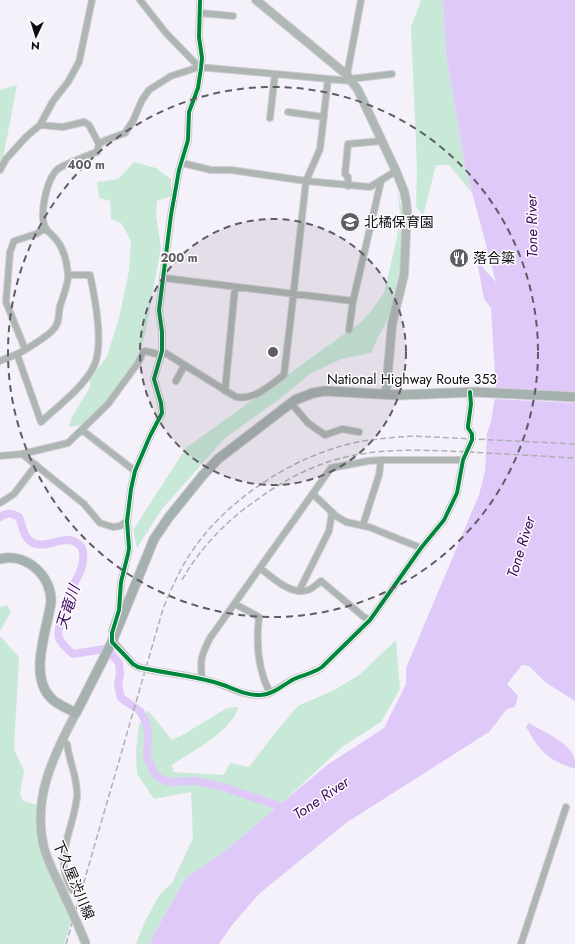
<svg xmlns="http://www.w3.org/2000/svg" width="575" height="944" font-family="Jost,'Noto Sans JP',sans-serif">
	<rect width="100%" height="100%" fill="#f5f1fa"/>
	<path fill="#c8e9d8" d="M 421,0 L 443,0 L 446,54 L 465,166 L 472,193 L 449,165 L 436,165 L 423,216 L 416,206 L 417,168 L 411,27 Z
		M 17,85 L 0,174 L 0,90 Z
		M 134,162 L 156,168 L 171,179 L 171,196 L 157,201 L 156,215 L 161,248 L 145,335 L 135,364 L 108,401 L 83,425 L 69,427 L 71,419 L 90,387 L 90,379 L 107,356 L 119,318 L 129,271 L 131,241 L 121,223 L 111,219 L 110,201 L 99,198 L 97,182 L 118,179 Z
		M 397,187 L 402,211 L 401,260 L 398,290 L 390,313 L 384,327 L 377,339 L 371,353 L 341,359 L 310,374 L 282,397 L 224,439 L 162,509 L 137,548 L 133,530 L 186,448 L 361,322 L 371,311 L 384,293 L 397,237 L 400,213 Z
		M 7,605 L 11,612 L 0,631 L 0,607 Z
		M 0,636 L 19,657 L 14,749 L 24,771 L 20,794 L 23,801 L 37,805 L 37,825 L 72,919 L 64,944 L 0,944 Z
		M 396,640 L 400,689 L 381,722 L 342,747 L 285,800 L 227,849 L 185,879 L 154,934 L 150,944 L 136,944 L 145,921 L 160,894 L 172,883 L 193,838 L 191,792 L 154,799 L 137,774 L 136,751 L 139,725 L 148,710 L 172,740 L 184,734 L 227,708 L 238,707 C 234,730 191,752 172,765 L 173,772 L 224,775 L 230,763 L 249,767 L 279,728 L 298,706 L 336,689 L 359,675 Z"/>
	<path fill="#dfc9f8" d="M 443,0 L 575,0 L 575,701 L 545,682 L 529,666 L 522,665 L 507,684 L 518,696 L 515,707 L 507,709 L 489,732 L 346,823 L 259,894 L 232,925 L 219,944 L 150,944 L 154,934 L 185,879 L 227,849 L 327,765 L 384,728 L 406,684 L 406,668 L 479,495 L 485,471 L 487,433 L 491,422 L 496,390 L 491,308 L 484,299 L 475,251 L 484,269 L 496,282 L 465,166 L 446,54 Z
		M 529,723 C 543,732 571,742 575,760 C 575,762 575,766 575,769 C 562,764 549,760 540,748 C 534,742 531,734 526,727 Z"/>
	<path fill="#f5f1fa" d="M 494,390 L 575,394 L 575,403 L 493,399 Z"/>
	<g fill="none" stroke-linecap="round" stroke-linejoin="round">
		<path stroke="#dfc9f8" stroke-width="8" d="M 0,517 C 7,512 11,513 19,517 C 23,525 22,535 30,541 C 44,552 63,533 77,543 C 80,545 83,549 83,553 C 85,569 75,579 70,593 C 66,602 56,630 59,638 C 62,644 67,649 73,654 L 104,649 L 110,652 L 119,663 L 120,674 L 118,685 L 121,698 L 140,711 L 146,722 L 148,733 L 147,757 L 156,776 L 168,782 L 198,781 L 223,787 L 288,809"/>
		<g stroke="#d0cdd4" stroke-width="8">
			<path id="minor" d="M 140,0 L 166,33 L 199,67
				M 200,13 L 233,16
				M 347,75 L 361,0
				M 350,79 L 392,74
				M 288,112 L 324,117
				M 270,118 L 275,74
				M 40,125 L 63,127 L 84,122 L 89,125 L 99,144
				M 182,163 L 211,170 L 231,170 L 306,181 L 370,187 L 396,171
				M 0,170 L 6,159 L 26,137 L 40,125 L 53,101 L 68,82 L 79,62 L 92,0
				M 348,186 L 348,177 L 345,174 L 348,144 L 382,141
				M 164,278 L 353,301
				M 349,330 L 353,301 L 381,181
				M 25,349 L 6,302 L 10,252 L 14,241 L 36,234 L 46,228
				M 162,351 L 236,397 C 255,400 269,386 284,375 L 291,316 L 306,181 L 320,149 L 328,79
				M 17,354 L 41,422 C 58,406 84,387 94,366 C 104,345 95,298 90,275 L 68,275
				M 0,361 C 6,358 11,357 17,354 C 24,351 46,337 52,331 C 60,324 58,315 60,306 C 63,297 69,282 68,274 C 67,264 64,250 58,242 C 55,237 49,233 46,229 C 38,216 47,178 58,169 C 67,163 87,156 97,152 L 99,144 L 106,140 L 125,133 L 133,121 L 142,100 L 149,90 L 171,76 L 199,67 L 351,81
				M 176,381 L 184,366
				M 225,391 L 235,287
				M 291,403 L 308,423 L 325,435 L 342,429 L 359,432
				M 82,430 L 135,471
				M 22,454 L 84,504 L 100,523 L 113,527 L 120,526 L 127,521
				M 0,456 L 22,454 L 68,443 L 108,404 L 138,363 L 143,352 L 145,351 L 161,355
				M 313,494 L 336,516 L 346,522 L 369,527 L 421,548
				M 0,503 L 14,494 L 36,465
				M 363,525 L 379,475 L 381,460
				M 260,568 C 272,577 291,596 308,590 C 312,589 317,584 321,581 L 364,617 L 370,620
				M 299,591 L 329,531 L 332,512
				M 235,604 L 259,617 C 256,642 258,670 270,693
				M 112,631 L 119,610 L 121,582 L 128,554 L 129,548 L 127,521 L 131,489 L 135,471 L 150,436 L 162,413 L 161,403 L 154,379 L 162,351 L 162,332 L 159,310 L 171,215 L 179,170 L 188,140 L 189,112 L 198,88 L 201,68 L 202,58 L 199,37 L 200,0
				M 112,640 L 133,664 L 138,667
				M 151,670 C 172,674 194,676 214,682 C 230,687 244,696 261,695 C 274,694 283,684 294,679 C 304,675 314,673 322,667 L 370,620 L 421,548 L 444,520 L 457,493 L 463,460 L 472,440 L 472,434 L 468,428 L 468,426 L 471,404 L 470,392
				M 202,679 C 200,659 201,656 210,638 L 331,468 L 368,461 L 381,460 L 463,460
				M 61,741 L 67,744 C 69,761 78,779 77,796 C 75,820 62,843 64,867 C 65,875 68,883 72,890
				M 521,944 L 566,807"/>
		</g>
		<g stroke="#d0cdd4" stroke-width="10">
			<path id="major" d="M 256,0 L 347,75 L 358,90 L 396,171 L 404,191 L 406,201 L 407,211 L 404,275 L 392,324 L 386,394
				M 61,888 C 55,875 48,862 44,848 C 32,799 53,756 76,713"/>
		</g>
		<g stroke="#d0cdd4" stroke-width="11">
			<path id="highway" d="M 0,559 C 27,552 52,577 51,602 C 47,630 29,674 50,697 C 57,705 67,708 76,713 L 112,642 L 154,539 L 169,517 L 203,475 L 218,459 L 295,400 L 313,393 L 325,391 L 398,395 L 476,392 L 575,397"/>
		</g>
		<use href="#minor" stroke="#adb6b2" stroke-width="6"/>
		<use href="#major" stroke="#afb8b5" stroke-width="8"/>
		<use href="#highway" stroke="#a5b1ae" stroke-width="9"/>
		<path stroke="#aeb0b3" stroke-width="1.5" stroke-dasharray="6 3" stroke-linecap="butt" d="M 182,580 C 199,550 223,524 251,504 C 275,486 302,470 331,461 C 376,447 423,450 469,452 C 504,454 540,456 575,458
			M 66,944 L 163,609 C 172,587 181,566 195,547 C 225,504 280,466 329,450 C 356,440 385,438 413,436 L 575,444"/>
		<g stroke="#d0cdd4" stroke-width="8" stroke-linecap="butt">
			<path id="minor-bridge" d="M 138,667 L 151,670"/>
		</g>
		<g stroke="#d0cdd4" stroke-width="10" stroke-linecap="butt">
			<path id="major-bridge" d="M 61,888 L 77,923 L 86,944"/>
		</g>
		<use href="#minor-bridge" stroke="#adb6b2" stroke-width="6"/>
		<use href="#major-bridge" stroke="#afb8b5" stroke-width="8"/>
		<g stroke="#fefefe" stroke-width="6">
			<path id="cycleway" d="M 200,0 L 199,37 L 202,58 L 201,68 L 198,88 L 189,112 L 188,140 L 179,170 L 171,215 L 159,310 L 162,332 L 162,351 L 154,379 L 161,403 L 162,413 L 150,436 L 135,471 L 131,489 L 127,521 L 129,548 L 128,554 L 121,582 L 119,610 L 112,633 L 112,642 L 133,664 L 138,667 C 163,673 189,675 214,682 C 230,686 244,696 261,695 C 274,694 283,685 294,679 C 303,675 314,673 322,667 L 370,620 L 421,548 L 444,520 L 457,493 L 463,460 L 472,440 L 472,434 L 468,428 L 468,426 L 471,404 L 470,392"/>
		</g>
		<use href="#cycleway" stroke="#00873e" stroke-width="4"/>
	</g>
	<circle cx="273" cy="352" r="133" fill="#5f5c63" fill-opacity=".12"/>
	<g fill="none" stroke="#5f5c63" stroke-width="2" stroke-dasharray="7 5">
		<circle cx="273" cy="352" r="133"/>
		<circle cx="273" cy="352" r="265"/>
	</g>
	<defs>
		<g id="school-disc" transform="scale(1)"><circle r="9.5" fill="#5f5c63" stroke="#fefefe"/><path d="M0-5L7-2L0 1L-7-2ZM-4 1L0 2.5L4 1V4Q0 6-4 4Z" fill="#fff"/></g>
		<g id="restaurant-disc" transform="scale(1)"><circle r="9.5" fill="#5f5c63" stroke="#fefefe"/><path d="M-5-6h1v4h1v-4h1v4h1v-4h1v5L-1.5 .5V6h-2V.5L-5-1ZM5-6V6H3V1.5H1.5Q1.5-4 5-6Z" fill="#fff"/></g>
	</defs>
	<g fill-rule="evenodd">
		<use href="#school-disc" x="350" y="222"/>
		<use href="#restaurant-disc" x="459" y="258"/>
	</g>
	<g text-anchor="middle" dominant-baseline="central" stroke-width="3" stroke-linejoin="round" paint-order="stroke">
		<g font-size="14" fill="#0e0b12" stroke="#fefefe" text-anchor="start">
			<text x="364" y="222">北橘保育園</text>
			<text x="473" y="258">落合簗</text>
		</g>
		<g font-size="14" fill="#0e0b12" stroke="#fefefe">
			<text x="412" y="379">National Highway Route 353</text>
			<text transform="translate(74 880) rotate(67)">下久屋渋川線</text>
		</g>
		<g font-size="15" font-style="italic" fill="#3d0461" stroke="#fefefe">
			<text transform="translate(532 226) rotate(-91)">Tone River</text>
			<text transform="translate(521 547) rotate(-73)">Tone River</text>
			<text transform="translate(68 607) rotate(-72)">天竜川</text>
			<text transform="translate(321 798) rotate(-34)">Tone River</text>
		</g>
	</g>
	<circle cx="273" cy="352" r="6" fill="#5f5c63" stroke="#fefefe" stroke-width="2"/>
	<g font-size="12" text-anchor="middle" font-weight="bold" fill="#5f5c63" stroke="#fefefe" stroke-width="3" stroke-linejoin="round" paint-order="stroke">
		<text x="86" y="169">400 m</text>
		<text x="179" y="262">200 m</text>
	</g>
	<g transform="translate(36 36) rotate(184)" stroke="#fefefe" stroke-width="3" paint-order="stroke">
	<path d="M0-3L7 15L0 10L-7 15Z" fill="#0e0b12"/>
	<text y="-6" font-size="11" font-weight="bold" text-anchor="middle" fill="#0e0b12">N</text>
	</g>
</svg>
